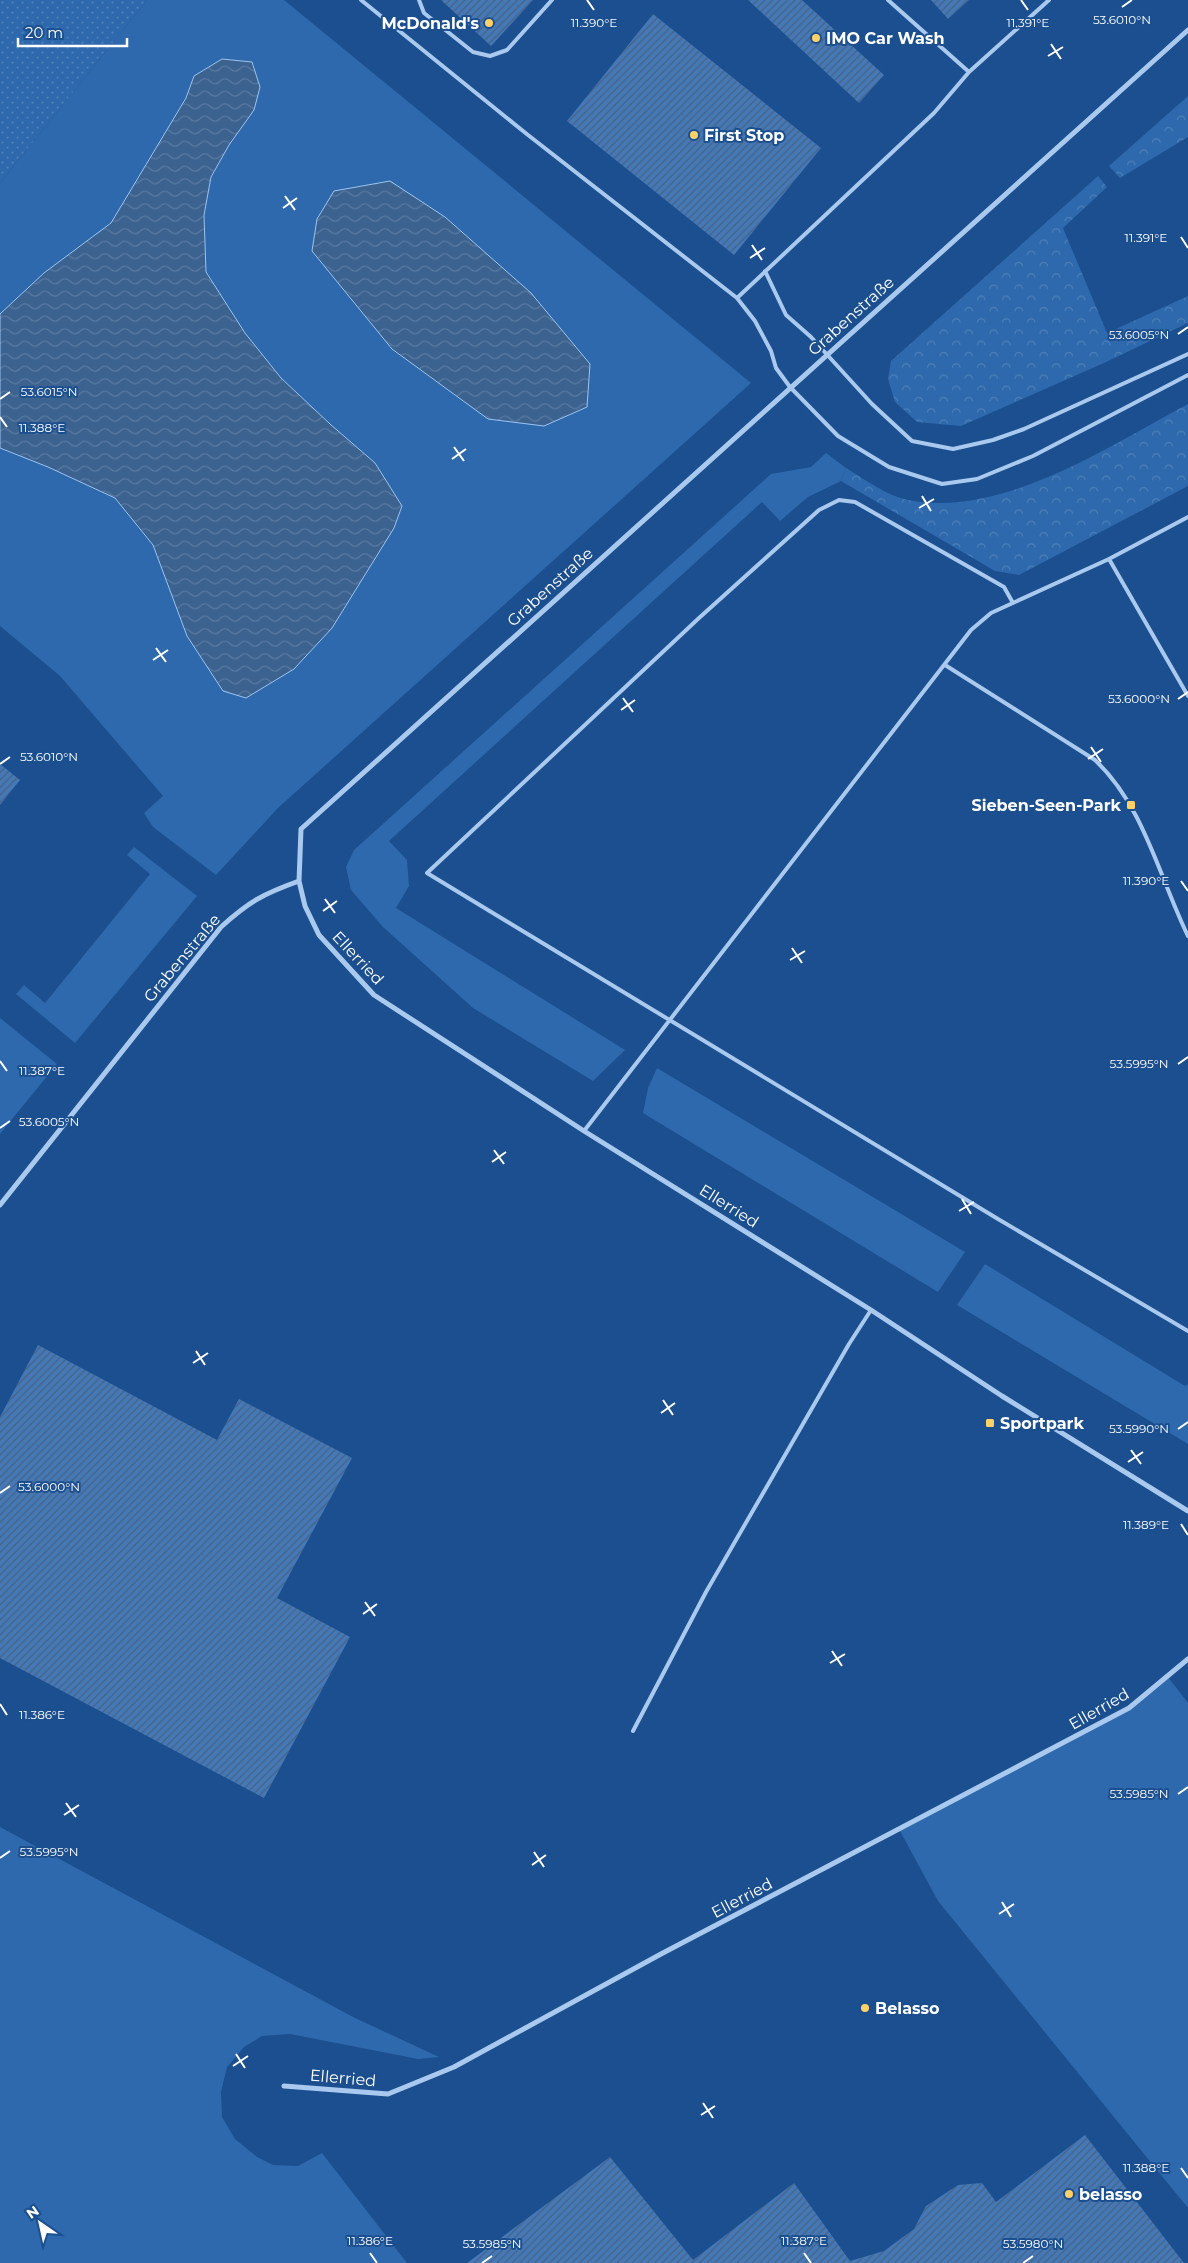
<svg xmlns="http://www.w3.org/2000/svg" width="1188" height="2263" font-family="Montserrat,sans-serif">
	<defs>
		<pattern id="park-crowns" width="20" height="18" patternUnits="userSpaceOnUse" patternTransform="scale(1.25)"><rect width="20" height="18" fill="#2e69ad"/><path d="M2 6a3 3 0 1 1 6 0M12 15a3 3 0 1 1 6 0" fill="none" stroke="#4d80b9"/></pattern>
		<pattern id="garden-dots" width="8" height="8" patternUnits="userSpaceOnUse" patternTransform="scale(1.25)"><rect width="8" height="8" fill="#2e69ad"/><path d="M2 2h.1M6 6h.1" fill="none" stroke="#4d80b9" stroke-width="1.8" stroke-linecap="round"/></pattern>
		<pattern id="water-waves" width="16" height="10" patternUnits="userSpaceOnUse" patternTransform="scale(1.25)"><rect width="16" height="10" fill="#3c6290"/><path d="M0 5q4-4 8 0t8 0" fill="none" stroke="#597aa1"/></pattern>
		<pattern id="building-hatch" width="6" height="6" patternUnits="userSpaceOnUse" patternTransform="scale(1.25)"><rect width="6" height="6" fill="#4478b7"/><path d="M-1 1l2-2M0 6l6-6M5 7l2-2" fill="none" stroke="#486282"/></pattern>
	</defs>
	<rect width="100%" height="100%" fill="#1b4f8f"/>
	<path fill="#2e69ad" d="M 147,0 L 284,0 L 751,383 L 278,808 L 216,875 L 153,827 L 144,813 L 163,796 L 60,676 L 0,626 L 0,448 L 48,467 L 115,498 L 153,545 L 187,636 L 368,568 L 394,528 L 402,506 L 375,463 L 330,424 L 281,378 L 245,333 L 206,272 L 204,215 L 211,177 L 229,145 L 194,76 L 186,98 L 111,223 L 44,273 L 0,314 L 0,183 Z
		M 826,453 L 846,468 L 841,481 L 808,497 L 780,521 L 762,502 L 389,841 L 407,860 L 409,886 L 396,908 L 625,1050 L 593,1081 L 473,1008 L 383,927 L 351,890 L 346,867 L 354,850 L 771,474 L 811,467 Z
		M 134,847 L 197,896 L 75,1043 L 16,994 L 24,985 L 45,1003 L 150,874 L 127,855 Z
		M 0,1018 L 57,1064 L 0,1134 Z
		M 657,1068 L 965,1252 L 938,1292 L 643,1113 L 648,1088 Z
		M 985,1264 L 1185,1386 L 1188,1384 L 1188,1444 L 957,1305 Z
		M 1168,1677 L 1188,1703 L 1188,2208 L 938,1901 L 900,1831 L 1129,1708 Z
		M 0,1827 L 355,2018 L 439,2057 L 418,2059 L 290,2034 L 262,2036 L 244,2047 L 227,2067 L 221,2092 L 222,2117 L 235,2139 L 257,2157 L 273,2165 L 298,2166 L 322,2153 L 407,2263 L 0,2263 Z"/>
	<path fill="url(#park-crowns)" d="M 1188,96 L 1188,137 L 1120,178 L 1109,166 Z
		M 1098,176 L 1107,187 L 1063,228 L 1107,333 L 1188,296 L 1188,323 L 1104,363 L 961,426 L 917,422 L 895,402 L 888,379 L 891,361 Z
		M 1188,404 L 1188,486 L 1019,575 L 995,571 L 841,481 L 846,468 C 867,481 890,498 914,501 C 1005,516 1111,445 1188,404 Z"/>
	<path fill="url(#garden-dots)" d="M 0,0 L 147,0 L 0,183 Z"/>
	<path fill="url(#water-waves)" stroke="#9cc4f0" d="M 222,59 L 252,62 L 260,87 L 254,110 L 229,145 L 211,177 L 204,215 L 206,272 L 245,333 L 281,378 L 330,424 L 375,463 L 402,506 L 394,528 L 332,628 L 294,669 L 246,698 L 223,691 L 187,636 L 153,545 L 115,498 L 48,467 L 0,448 L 0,314 L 44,273 L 111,223 L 186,98 L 194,76 Z
		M 390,181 L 445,217 L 531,293 L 590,364 L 587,407 L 544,426 L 488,419 L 392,349 L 312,251 L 317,219 L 334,191 Z"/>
	<path fill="url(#building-hatch)" d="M 441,0 L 533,0 L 491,46 Z
		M 748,0 L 802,0 L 884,75 L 859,103 Z
		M 931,0 L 969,0 L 948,19 Z
		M 653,14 L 821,148 L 734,255 L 567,121 Z
		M 0,764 L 20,780 L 0,805 Z
		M 38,1345 L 217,1440 L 239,1399 L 352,1458 L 277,1598 L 350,1637 L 264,1798 L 0,1658 L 0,1417 Z
		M 1085,2135 L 1184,2263 L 467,2263 L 610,2157 L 693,2260 L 794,2183 L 850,2261 L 884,2251 L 914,2229 L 926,2206 L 958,2185 L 982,2183 L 996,2202 Z"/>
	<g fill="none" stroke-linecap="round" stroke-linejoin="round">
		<path stroke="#a9c9ee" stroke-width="4" d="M 361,0 L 528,135 L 737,298 L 755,321 L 771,351 L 776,368 L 790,387 L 838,436 L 889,467 L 942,484 L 977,479 L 1033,456 L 1188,375
			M 419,0 L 424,13 L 473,52 L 490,56 L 507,50 L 552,0
			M 888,0 L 969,72
			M 765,271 L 786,315 L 811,337 L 872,404 L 912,441 L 953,449 L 993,440 L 1024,429 L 1188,354
			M 737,298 L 934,113 L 969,72 L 1049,0
			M 1109,559 L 1188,696
			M 1013,603 L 1004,587 L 855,502 L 839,500 L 819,510 L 699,618 L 427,873 L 998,1219 L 1188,1331
			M 945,665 L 1095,760 C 1144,806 1159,877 1188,936
			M 584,1131 L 971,630 L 991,613 L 1109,559 L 1188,517
			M 633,1731 L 706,1592 L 849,1344 L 871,1310"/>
		<path stroke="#a9c9ee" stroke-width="5" d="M 1188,30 L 301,829 L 299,881 L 305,906 L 319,935 L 374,995 L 584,1131 L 871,1310 L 1002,1396 L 1188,1511
			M 0,1205 L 221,927 C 250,901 263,894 299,881
			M 284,2086 L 388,2094 L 454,2067 L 661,1954 L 1129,1708 L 1188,1659"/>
	</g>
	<path fill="none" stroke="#fff" stroke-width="2" d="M 587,0 L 594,10M 1021,0 L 1028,10M 1122,7 L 1132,0M 1051,44 L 1061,59M 1048,56 L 1063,47M 285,196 L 295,210M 283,208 L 297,198M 1181,237 L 1188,248M 752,245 L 762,260M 750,258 L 765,248M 1178,334 L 1188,327M 0,399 L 10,392M 0,417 L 7,427M 454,447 L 464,461M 452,459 L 466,449M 922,496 L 931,511M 919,508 L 934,499M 156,648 L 166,662M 153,660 L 168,650M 623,698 L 633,712M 1178,699 L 1188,692M 621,710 L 635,700M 1091,747 L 1101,762M 1088,759 L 1103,749M 0,764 L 10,757M 1181,881 L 1188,891M 325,899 L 335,913M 323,911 L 337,901M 792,948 L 802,963M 790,960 L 805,951M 0,1061 L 7,1071M 1178,1064 L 1188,1057M 0,1128 L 10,1121M 494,1150 L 504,1164M 492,1162 L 506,1152M 962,1199 L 971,1214M 959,1211 L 974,1202M 196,1351 L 205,1365M 193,1363 L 208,1353M 663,1400 L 673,1415M 661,1413 L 675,1403M 1178,1429 L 1188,1422M 1131,1450 L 1141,1464M 1128,1462 L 1143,1452M 0,1493 L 10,1486M 1181,1524 L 1188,1535M 365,1602 L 375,1616M 363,1614 L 377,1604M 832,1651 L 842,1666M 830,1663 L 845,1654M 0,1704 L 7,1715M 1178,1794 L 1188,1787M 66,1803 L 76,1817M 64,1815 L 79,1805M 534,1852 L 544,1867M 0,1858 L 10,1851M 532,1865 L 546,1855M 1002,1902 L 1011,1917M 999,1914 L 1014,1904M 236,2054 L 245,2068M 233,2066 L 248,2056M 703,2103 L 713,2118M 701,2115 L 715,2106M 1181,2168 L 1188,2178M 370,2253 L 377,2263M 804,2253 L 811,2263M 482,2263 L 492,2256M 1023,2263 L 1033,2256"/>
	<g fill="#ffd166" stroke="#1b4f8f" stroke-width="2">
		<circle cx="489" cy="23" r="5"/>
		<circle cx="816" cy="38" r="5"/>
		<circle cx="694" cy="135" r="5"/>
		<rect x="1126" y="800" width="10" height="10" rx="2.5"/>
		<rect x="985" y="1418" width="10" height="10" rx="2.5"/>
		<circle cx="865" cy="2008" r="5"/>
		<circle cx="1069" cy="2194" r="5"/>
	</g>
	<g text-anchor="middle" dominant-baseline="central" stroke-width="4" stroke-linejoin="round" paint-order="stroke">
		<g font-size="16" font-weight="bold" fill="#fff" stroke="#1b4f8f" text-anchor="start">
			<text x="479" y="23" text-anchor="end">McDonald's</text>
			<text x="826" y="38">IMO Car Wash</text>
			<text x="704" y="135">First Stop</text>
			<text x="1121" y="805" text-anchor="end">Sieben-Seen-Park</text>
			<text x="1000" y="1423">Sportpark</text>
			<text x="875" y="2008">Belasso</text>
			<text x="1079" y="2194">belasso</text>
		</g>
		<g font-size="16" fill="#fff" stroke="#1b4f8f">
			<text transform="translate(851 316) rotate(-42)">Grabenstraße</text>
			<text transform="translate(550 587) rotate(-42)">Grabenstraße</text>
			<text transform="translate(182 958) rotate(-50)">Grabenstraße</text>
			<text transform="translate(358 958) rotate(47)">Ellerried</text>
			<text transform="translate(729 1206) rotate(32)">Ellerried</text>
			<text transform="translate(1099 1709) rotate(-30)">Ellerried</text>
			<text transform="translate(742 1898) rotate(-28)">Ellerried</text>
			<text transform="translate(343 2078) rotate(5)">Ellerried</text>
		</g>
	</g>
	<g font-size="12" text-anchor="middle" fill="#fff" stroke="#1b4f8f" stroke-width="4" stroke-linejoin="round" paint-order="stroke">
		<text x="1122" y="24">53.6010°N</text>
		<text x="594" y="27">11.390°E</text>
		<text x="1028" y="27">11.391°E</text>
		<text x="1146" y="242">11.391°E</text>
		<text x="1139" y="339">53.6005°N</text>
		<text x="49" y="396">53.6015°N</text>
		<text x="42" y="432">11.388°E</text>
		<text x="1139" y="703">53.6000°N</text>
		<text x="49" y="761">53.6010°N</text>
		<text x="1146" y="885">11.390°E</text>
		<text x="1139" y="1068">53.5995°N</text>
		<text x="42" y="1075">11.387°E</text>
		<text x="49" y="1126">53.6005°N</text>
		<text x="1139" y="1433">53.5990°N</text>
		<text x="49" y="1491">53.6000°N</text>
		<text x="1146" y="1529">11.389°E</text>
		<text x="42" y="1719">11.386°E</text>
		<text x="1139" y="1798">53.5985°N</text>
		<text x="49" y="1856">53.5995°N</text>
		<text x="1146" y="2172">11.388°E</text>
		<text x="370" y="2245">11.386°E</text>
		<text x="804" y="2245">11.387°E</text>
		<text x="492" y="2248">53.5985°N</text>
		<text x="1033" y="2248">53.5980°N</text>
	</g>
	<g transform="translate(40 2223) rotate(326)" stroke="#1b4f8f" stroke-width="4" paint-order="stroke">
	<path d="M0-4L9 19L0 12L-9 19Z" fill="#ffffff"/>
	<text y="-8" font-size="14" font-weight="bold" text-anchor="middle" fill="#ffffff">N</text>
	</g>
	<path d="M18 38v8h109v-8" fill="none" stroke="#ffffff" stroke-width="2.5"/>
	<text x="25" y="38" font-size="15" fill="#ffffff" stroke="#1b4f8f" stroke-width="4" paint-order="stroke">20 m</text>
</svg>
